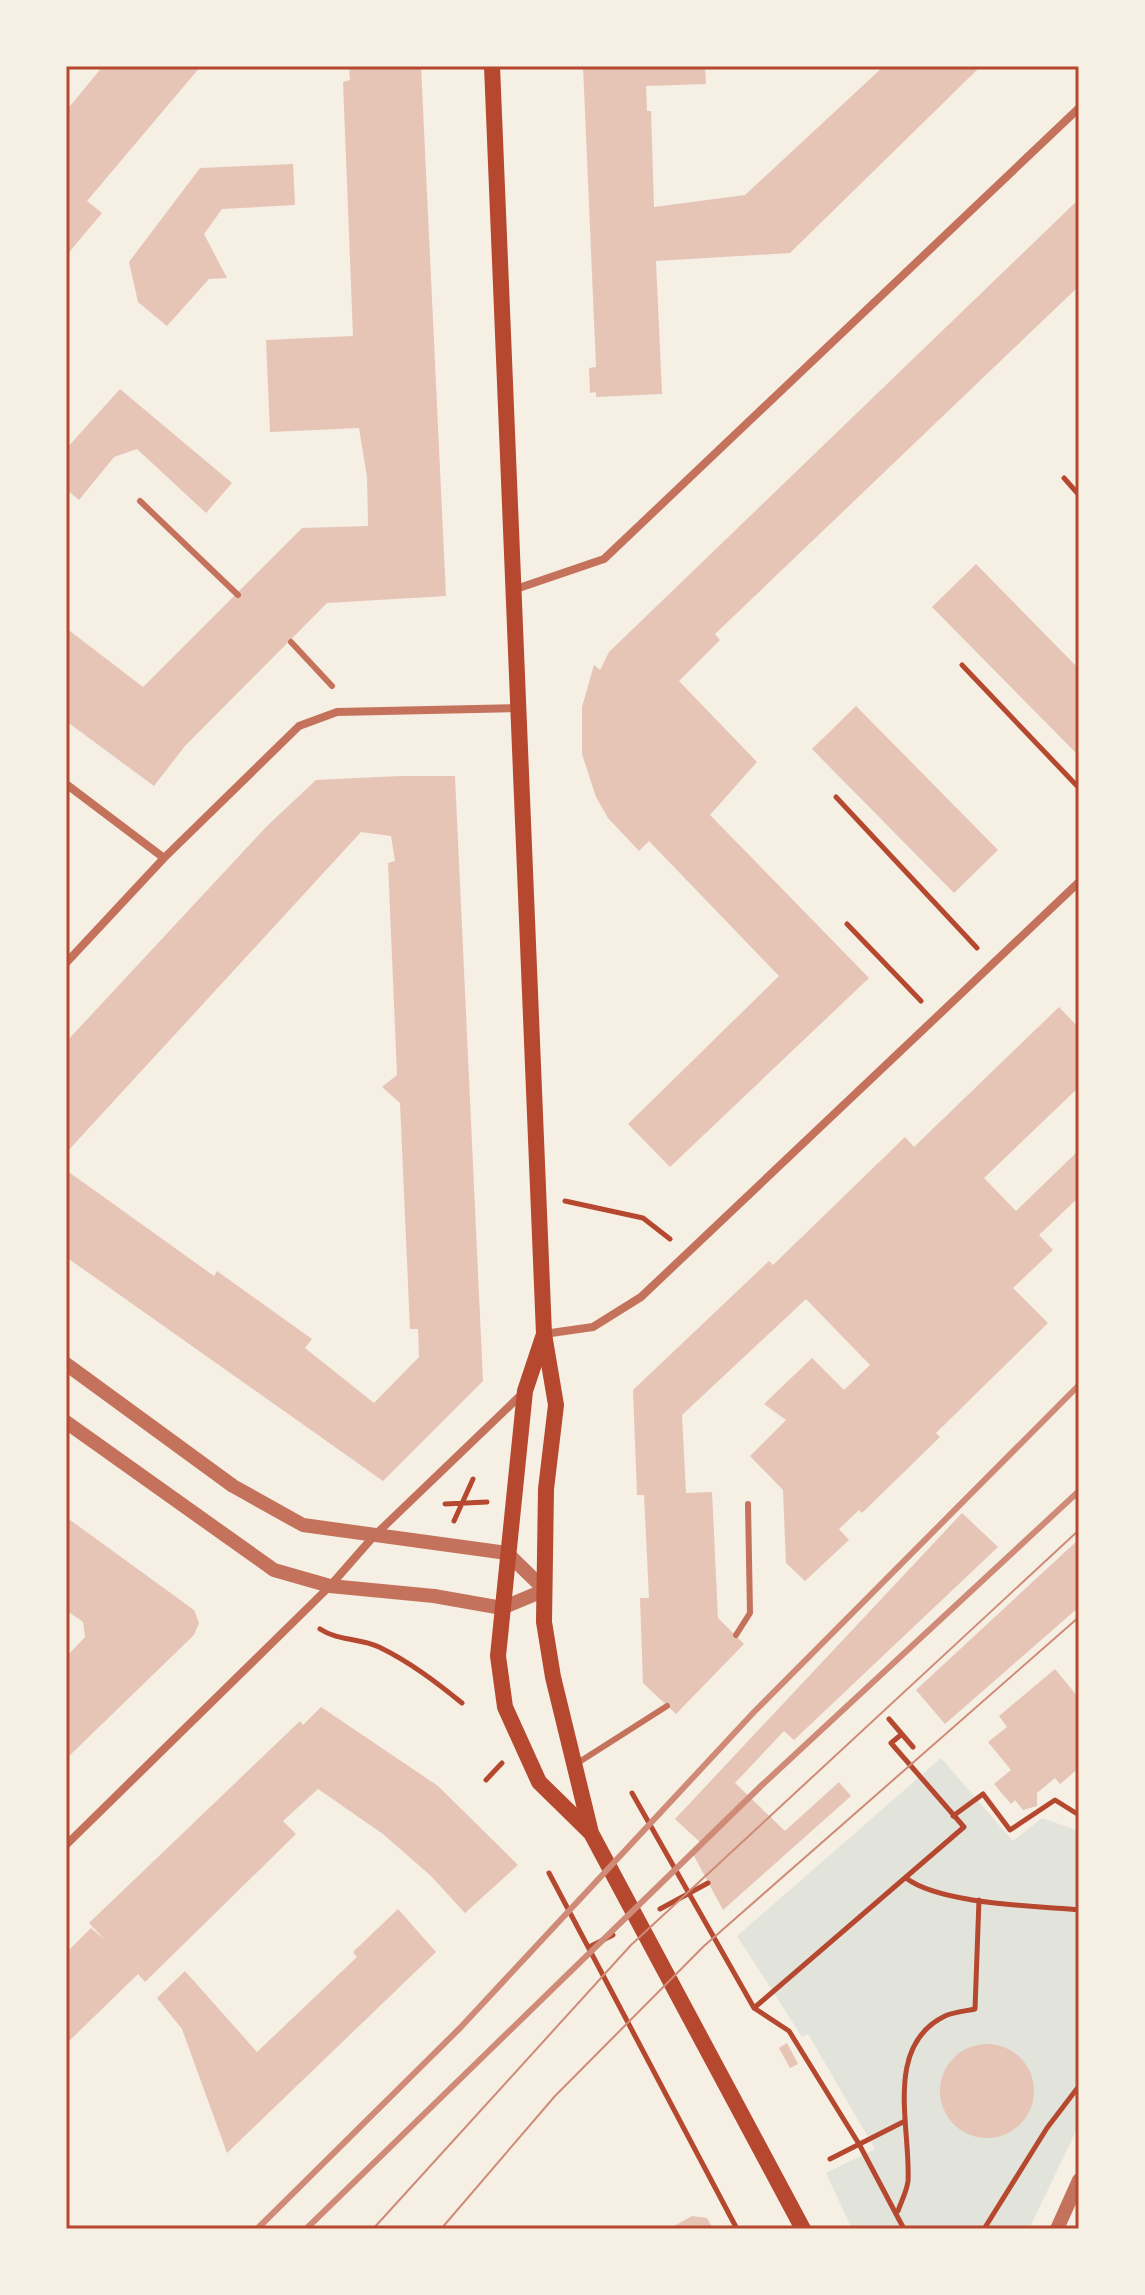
<svg xmlns="http://www.w3.org/2000/svg" width="1145" height="2295" font-family="'Varela Round',sans-serif">
	<rect width="100%" height="100%" fill="#f6efe4"/>
	<path fill="#e2e4dc" d="M 941,1758 L 1013,1841 L 1042,1818 L 1079,1831 L 1079,2125 L 1029,2229 L 852,2229 L 826,2173 L 875,2149 L 808,2034 L 802,2037 L 737,1936 Z"/>
	<path fill="#e6c5b7" d="M 103,66 L 201,66 L 87,201 L 102,213 L 66,256 L 66,111 Z
		M 349,66 L 421,66 L 446,596 L 327,603 L 185,746 L 154,786 L 66,721 L 66,628 L 143,687 L 302,528 L 368,526 L 367,477 L 359,428 L 270,432 L 266,340 L 353,336 L 343,82 L 350,80 Z
		M 583,66 L 705,66 L 706,84 L 646,86 L 647,111 L 651,111 L 654,207 L 745,195 L 884,66 L 981,66 L 790,253 L 656,261 L 662,394 L 596,397 L 596,392 L 590,393 L 589,368 L 596,367 Z
		M 293,164 L 295,205 L 222,209 L 204,234 L 227,278 L 209,279 L 167,326 L 138,302 L 129,262 L 200,168 Z
		M 1079,199 L 1079,286 L 715,634 L 720,640 L 679,681 L 757,762 L 710,815 L 869,978 L 670,1167 L 628,1124 L 779,976 L 649,841 L 639,851 L 608,818 L 596,797 L 582,754 L 582,707 L 594,665 L 600,670 L 609,652 Z
		M 120,389 L 232,483 L 206,513 L 137,449 L 114,457 L 79,500 L 66,489 L 66,449 Z
		M 976,564 L 1079,669 L 1079,756 L 932,607 Z
		M 856,706 L 998,850 L 954,893 L 812,749 Z
		M 400,776 L 455,776 L 483,1381 L 383,1481 L 66,1257 L 66,1170 L 214,1276 L 217,1271 L 312,1339 L 305,1348 L 374,1403 L 419,1357 L 418,1329 L 410,1329 L 400,1103 L 382,1087 L 397,1075 L 388,863 L 395,861 L 391,836 L 361,832 L 66,1153 L 66,1042 L 267,826 L 316,780 Z
		M 1059,1007 L 1079,1028 L 1079,1087 L 984,1178 L 1016,1211 L 1079,1150 L 1079,1197 L 1039,1235 L 1053,1250 L 1013,1288 L 1048,1323 L 936,1433 L 940,1437 L 862,1513 L 859,1510 L 839,1529 L 849,1540 L 805,1581 L 786,1563 L 783,1490 L 750,1456 L 786,1420 L 764,1404 L 812,1358 L 844,1390 L 870,1365 L 806,1299 L 682,1415 L 686,1493 L 712,1492 L 718,1618 L 744,1644 L 676,1714 L 643,1683 L 640,1598 L 649,1598 L 644,1495 L 637,1495 L 633,1390 L 769,1261 L 773,1265 L 905,1137 L 914,1147 Z
		M 962,1513 L 998,1547 L 794,1740 L 784,1731 L 735,1783 L 785,1831 L 839,1782 L 851,1796 L 723,1910 L 693,1854 L 702,1844 L 675,1819 Z
		M 66,1517 L 194,1610 L 199,1623 L 194,1635 L 66,1759 L 66,1657 L 85,1637 L 83,1622 L 66,1610 Z
		M 1079,1539 L 1079,1607 L 945,1724 L 916,1690 Z
		M 1055,1669 L 1079,1698 L 1079,1768 L 1060,1784 L 1055,1778 L 1037,1793 L 1037,1806 L 1023,1810 L 1015,1800 L 1011,1804 L 994,1784 L 1011,1770 L 988,1742 L 1007,1727 L 999,1716 Z
		M 321,1707 L 438,1786 L 518,1865 L 465,1913 L 431,1876 L 383,1834 L 318,1789 L 283,1821 L 296,1834 L 145,1982 L 138,1974 L 66,2044 L 66,1953 L 91,1928 L 106,1941 L 89,1923 L 300,1721 L 303,1725 Z
		M 398,1909 L 436,1952 L 227,2153 L 182,2029 L 157,1998 L 185,1971 L 257,2052 L 357,1957 L 353,1952 Z
		M 787,2043 L 798,2064 L 790,2068 L 779,2048 Z
		M940 2091a47 47 0 1 1 94 0a47 47 0 1 1-94 0Z
		M 692,2216 L 707,2218 L 713,2229 L 669,2229 Z"/>
	<g fill="none" stroke-linecap="round" stroke-linejoin="round">
		<path stroke="#b5482f" stroke-width="5" d="M 1064,478 L 1079,495
			M 962,665 L 1079,788
			M 836,797 L 977,948
			M 847,924 L 921,1001
			M 565,1201 L 643,1218 L 670,1239
			M 445,1504 L 487,1502
			M 454,1521 L 473,1479
			M 320,1629 C 338,1641 360,1638 379,1647 C 410,1662 436,1682 462,1703
			M 889,1719 L 913,1747
			M 486,1780 L 502,1763
			M 632,1793 L 754,2008 L 789,2031 L 859,2144 L 904,2229
			M 953,1816 L 983,1794 L 1010,1830 L 1055,1800 L 1079,1815
			M 549,1873 L 737,2229
			M 906,1878 C 940,1904 1035,1906 1079,1910
			M 660,1909 L 708,1883
			M 589,1947 L 613,1935
			M 754,2008 L 964,1827 L 891,1743 L 902,1734
			M 830,2159 L 905,2121
			M 898,2211 C 901,2202 907,2191 908,2181 C 911,2128 883,2046 945,2016 C 954,2012 966,2011 975,2009 L 979,1900
			M 984,2229 L 1047,2128 L 1079,2086"/>
		<path stroke="#c5725c" stroke-width="6" d="M 140,501 L 238,595
			M 291,642 L 332,686
			M 736,1635 L 750,1613 L 748,1504
			M 576,1764 L 667,1706"/>
		<path stroke="#c5725c" stroke-width="8" d="M 513,590 L 604,559 L 1079,108
			M 66,784 L 164,858
			M 66,963 L 164,858 L 299,726 L 337,712 L 518,708
			M 544,1334 L 593,1327 L 641,1297 L 1079,882
			M 66,1845 L 330,1586 L 373,1537 L 523,1393"/>
		<path stroke="#c5725c" stroke-width="14" d="M 66,1364 L 233,1486 L 303,1525 L 507,1553 L 545,1590 L 502,1608 L 434,1596 L 330,1586 L 274,1570 L 66,1422
			M 1057,2229 L 1079,2180"/>
		<path stroke="#b5482f" stroke-width="16" d="M 492,66 L 544,1334 L 556,1405 L 546,1489 L 544,1622 L 553,1677 L 591,1833 L 803,2229
			M 543,1337 L 525,1391 L 498,1656 L 505,1707 L 539,1782 L 590,1832"/>
		<path stroke="#cf8b77" stroke-width="2" d="M 373,2229 L 631,1945 L 1079,1530
			M 441,2229 L 555,2096 L 704,1946 L 1079,1617"/>
		<path stroke="#cf8b77" stroke-width="6" d="M 257,2229 L 460,2028 L 754,1712 L 1079,1385
			M 306,2229 L 761,1786 L 1079,1491"/>
	</g>
	<rect width="1145" height="2295" fill="none" stroke="#f6efe4" stroke-width="136"/>
	<rect x="68" y="68" width="1009" height="2159" fill="none" stroke="#b5482f" stroke-width="3"/>
</svg>
